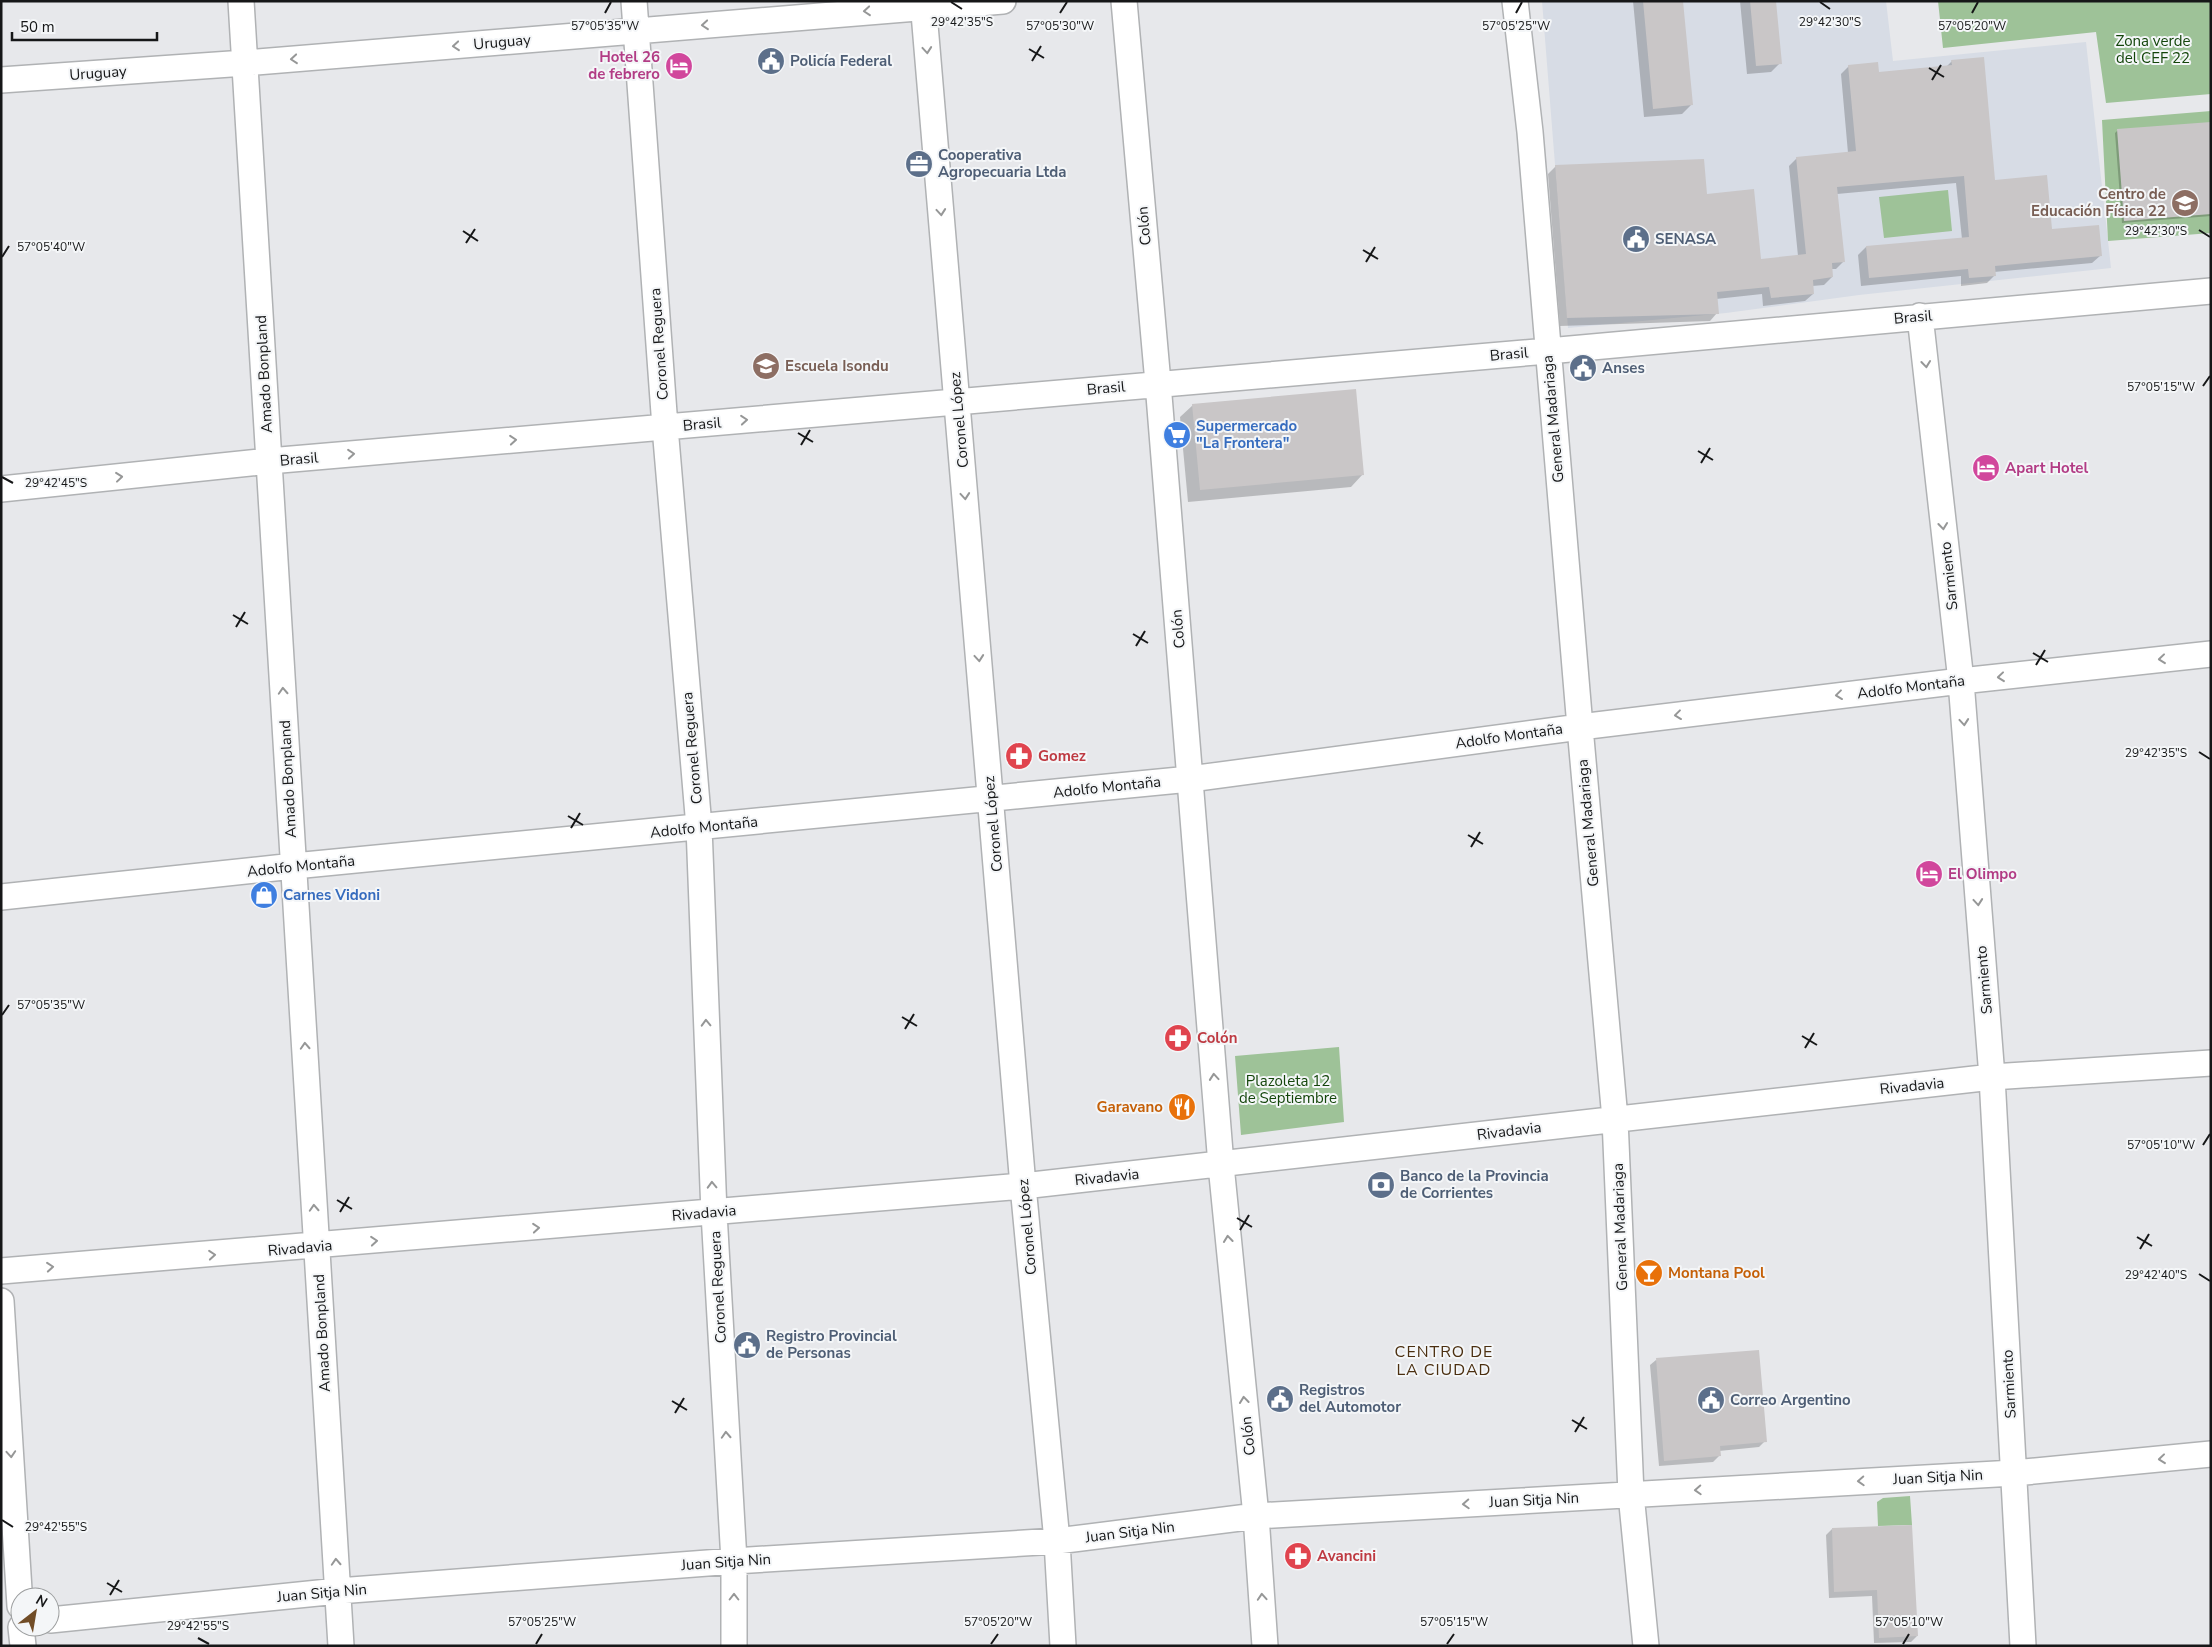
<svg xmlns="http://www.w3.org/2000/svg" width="2212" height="1647" font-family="'Nunito Sans',sans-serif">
	<rect width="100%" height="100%" fill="#e7e8eb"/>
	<path fill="#d7dce5" d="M 1542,1 L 1886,1 L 1893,61 L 2086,42 L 2111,268 L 1859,295 L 1726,313 L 1568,328 Z"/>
	<path fill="#9ec298" d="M 1938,1 L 2211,1 L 2211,94 L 2106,103 L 2096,32 L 1943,48 Z
		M 2211,111 L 2211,233 L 2108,241 L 2102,120 Z
		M 1948,190 L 1952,231 L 1884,238 L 1879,197 Z
		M 1339,1047 L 1344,1122 L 1241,1135 L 1235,1056 Z
		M 1910,1496 L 1912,1525 L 1878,1526 L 1877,1502 L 1883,1498 Z"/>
	<path fill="#0003" d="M 1633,1 L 1682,1 L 1691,105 L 1682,114 L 1644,117 Z
		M 1740,1 L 1774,1 L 1780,63 L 1771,72 L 1747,74 Z
		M 1952,61 L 1994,181 L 2051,230 L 2100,256 L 2092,263 L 1994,272 L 1995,275 L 1987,283 L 1961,286 L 1961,276 L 1861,286 L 1858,255 L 1866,247 L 1962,239 L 1956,183 L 1837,194 L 1844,261 L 1836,269 L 1831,269 L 1832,277 L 1824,285 L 1812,286 L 1813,294 L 1805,301 L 1763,306 L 1762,294 L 1716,299 L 1717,313 L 1710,321 L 1560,326 L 1548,174 L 1556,166 L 1706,196 L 1760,260 L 1798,256 L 1789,166 L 1797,158 L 1848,153 L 1841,74 L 1849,66 L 1878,73 L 1947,66 Z
		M 2211,123 L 2211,216 L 2122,223 L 2115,133 L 2118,130 Z
		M 1193,405 L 1363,474 L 1351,487 L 1188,502 L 1180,417 Z
		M 1656,1360 L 1765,1441 L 1759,1447 L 1719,1451 L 1719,1456 L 1713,1462 L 1659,1466 L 1650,1365 Z
		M 1832,1529 L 1917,1636 L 1911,1642 L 1874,1643 L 1872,1596 L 1829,1598 L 1826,1535 Z"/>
	<path fill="#c9c6c7" d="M 1643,1 L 1683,1 L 1693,105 L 1653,109 Z
		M 1750,1 L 1776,1 L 1782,64 L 1756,66 Z
		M 1984,57 L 1995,180 L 2047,175 L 2052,229 L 2099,225 L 2102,256 L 1995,266 L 1996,276 L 1969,278 L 1968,269 L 1869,278 L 1866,246 L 1969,237 L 1964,176 L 1837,187 L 1845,262 L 1832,263 L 1833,277 L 1813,280 L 1814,294 L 1771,298 L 1769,287 L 1717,292 L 1719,314 L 1567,318 L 1555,165 L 1704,159 L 1707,194 L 1754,189 L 1761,259 L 1806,254 L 1796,157 L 1856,151 L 1848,65 L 1878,62 L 1879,72 L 1952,65 L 1951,60 Z
		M 2211,122 L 2211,214 L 2124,221 L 2117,129 Z
		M 1356,389 L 1364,475 L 1200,490 L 1192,404 Z
		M 1759,1350 L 1767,1442 L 1720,1446 L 1721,1456 L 1664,1461 L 1656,1358 Z
		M 1912,1525 L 1918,1636 L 1879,1638 L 1877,1590 L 1834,1592 L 1832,1528 Z"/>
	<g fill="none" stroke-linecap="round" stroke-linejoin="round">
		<g stroke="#b0b2b4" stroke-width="28">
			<path id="minor" d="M 241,1 L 341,1646
				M 634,1 L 665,427 L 699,827 L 714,1213 L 734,1561 L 734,1646
				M 923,1 L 1023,1186 L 1057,1541 L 1063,1646
				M 1124,1 L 1158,383 L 1221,1165 L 1256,1516 L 1265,1646
				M 1515,1 L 1530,132 L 1580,727 L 1615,1119 L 1631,1494 L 1646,1646
				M 1,80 L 245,63 L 1003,1
				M 1920,316 L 1961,681 L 1992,1077 L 2023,1646
				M 1,489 L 269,461 L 1548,351 L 2211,291
				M 1,897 L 294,866 L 1190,779 L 1580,727 L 1961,681 L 2211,654
				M 1,1271 L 1023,1186 L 1992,1077 L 2211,1063
				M 1,1301 L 20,1606
				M 50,1620 L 338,1591 L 734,1561 L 1057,1541 L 1256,1516 L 2014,1473 L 2211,1454
				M 21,1627 L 23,1646"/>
		</g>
		<use href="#minor" stroke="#fff" stroke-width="25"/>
	</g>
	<defs><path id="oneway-chevron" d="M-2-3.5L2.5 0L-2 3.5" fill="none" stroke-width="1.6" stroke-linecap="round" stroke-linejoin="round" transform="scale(1.25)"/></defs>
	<g stroke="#969797">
		<use href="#oneway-chevron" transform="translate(867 11) rotate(175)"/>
		<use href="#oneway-chevron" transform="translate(705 25) rotate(175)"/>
		<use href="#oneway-chevron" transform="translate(456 46) rotate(175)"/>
		<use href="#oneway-chevron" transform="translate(927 50) rotate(85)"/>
		<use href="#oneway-chevron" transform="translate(294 59) rotate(175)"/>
		<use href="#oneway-chevron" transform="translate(941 212) rotate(85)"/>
		<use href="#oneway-chevron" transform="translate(1926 364) rotate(84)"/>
		<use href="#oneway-chevron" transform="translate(744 420) rotate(-5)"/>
		<use href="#oneway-chevron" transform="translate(513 440) rotate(-5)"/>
		<use href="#oneway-chevron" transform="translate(351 454) rotate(-5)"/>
		<use href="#oneway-chevron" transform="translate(119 477) rotate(-6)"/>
		<use href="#oneway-chevron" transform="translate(965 496) rotate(85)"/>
		<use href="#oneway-chevron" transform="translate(1943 526) rotate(84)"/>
		<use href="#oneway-chevron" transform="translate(979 658) rotate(85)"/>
		<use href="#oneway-chevron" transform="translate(2162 659) rotate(174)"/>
		<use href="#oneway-chevron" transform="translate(2001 677) rotate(174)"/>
		<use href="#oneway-chevron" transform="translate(283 691) rotate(-93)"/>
		<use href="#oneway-chevron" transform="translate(1839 695) rotate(173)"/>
		<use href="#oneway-chevron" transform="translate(1678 715) rotate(173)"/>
		<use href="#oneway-chevron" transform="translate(1964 722) rotate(85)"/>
		<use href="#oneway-chevron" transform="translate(1978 902) rotate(85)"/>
		<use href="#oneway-chevron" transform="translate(706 1023) rotate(-92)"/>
		<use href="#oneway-chevron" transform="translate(305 1046) rotate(-93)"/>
		<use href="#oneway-chevron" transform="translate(1214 1077) rotate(-95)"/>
		<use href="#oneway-chevron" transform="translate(712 1185) rotate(-92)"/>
		<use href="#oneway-chevron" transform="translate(314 1208) rotate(-93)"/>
		<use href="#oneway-chevron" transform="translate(536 1228) rotate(-5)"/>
		<use href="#oneway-chevron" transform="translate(1228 1239) rotate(-96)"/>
		<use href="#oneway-chevron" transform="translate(374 1241) rotate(-5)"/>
		<use href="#oneway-chevron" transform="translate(212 1255) rotate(-5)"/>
		<use href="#oneway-chevron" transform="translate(50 1267) rotate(-5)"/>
		<use href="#oneway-chevron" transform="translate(1244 1400) rotate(-96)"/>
		<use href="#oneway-chevron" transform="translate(726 1435) rotate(-93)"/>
		<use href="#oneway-chevron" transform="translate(11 1454) rotate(86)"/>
		<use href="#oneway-chevron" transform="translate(2162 1459) rotate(174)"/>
		<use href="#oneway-chevron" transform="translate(1861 1481) rotate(177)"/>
		<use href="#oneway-chevron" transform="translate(1698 1490) rotate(177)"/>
		<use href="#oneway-chevron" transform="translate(1466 1504) rotate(177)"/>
		<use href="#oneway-chevron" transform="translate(336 1562) rotate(-93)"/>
		<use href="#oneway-chevron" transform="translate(734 1597) rotate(-90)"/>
		<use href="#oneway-chevron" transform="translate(1262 1597) rotate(-94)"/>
	</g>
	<path fill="none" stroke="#161718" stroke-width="2" d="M 951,2 L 962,9M 1820,2 L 1830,9M 605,13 L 611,2M 1060,13 L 1067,2M 1516,13 L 1522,2M 1972,13 L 1978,2M 1029,49 L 1044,58M 1032,61 L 1041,46M 1929,68 L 1944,77M 1932,80 L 1941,65M 2199,230 L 2210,237M 463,231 L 478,241M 466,243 L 475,229M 1363,250 L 1378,259M 2,257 L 9,246M 1366,262 L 1375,247M 2203,386 L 2210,376M 798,433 L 813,442M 801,445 L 810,430M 1698,451 L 1713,460M 1701,463 L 1710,448M 2,477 L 13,483M 233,615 L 248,624M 236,627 L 245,612M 1133,634 L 1148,643M 1136,646 L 1145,631M 2033,653 L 2048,662M 2036,665 L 2045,650M 2199,752 L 2210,759M 568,816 L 583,825M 571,828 L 580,813M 1468,835 L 1483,844M 1471,847 L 1480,832M 2,1015 L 9,1005M 902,1017 L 917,1026M 905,1029 L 914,1014M 1802,1036 L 1817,1045M 1805,1048 L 1814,1033M 2203,1145 L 2210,1134M 337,1200 L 352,1209M 340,1212 L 349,1197M 1237,1218 L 1252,1227M 1240,1230 L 1249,1215M 2137,1237 L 2152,1246M 2140,1249 L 2149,1234M 2199,1274 L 2210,1281M 672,1401 L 687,1410M 675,1413 L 684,1398M 1572,1420 L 1587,1429M 1575,1432 L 1584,1417M 2,1520 L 13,1527M 107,1583 L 122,1592M 110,1595 L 119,1580M 198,1638 L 209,1644M 536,1644 L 542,1634M 991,1644 L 998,1634M 1447,1644 L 1454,1634M 1903,1644 L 1909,1634"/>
	<defs>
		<g id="civic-disc" transform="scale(1.4375)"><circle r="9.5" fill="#5c6f8a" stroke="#f4f6f8"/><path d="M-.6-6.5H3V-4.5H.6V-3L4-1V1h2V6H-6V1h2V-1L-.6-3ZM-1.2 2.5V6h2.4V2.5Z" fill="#fff"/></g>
		<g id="hotel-disc" transform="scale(1.4375)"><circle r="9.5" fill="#d1479c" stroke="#f4f6f8"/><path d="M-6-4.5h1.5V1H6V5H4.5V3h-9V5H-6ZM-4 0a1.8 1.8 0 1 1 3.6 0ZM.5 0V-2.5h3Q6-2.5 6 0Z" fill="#fff"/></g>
		<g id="office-disc" transform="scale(1.4375)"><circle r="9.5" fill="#5c6f8a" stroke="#f4f6f8"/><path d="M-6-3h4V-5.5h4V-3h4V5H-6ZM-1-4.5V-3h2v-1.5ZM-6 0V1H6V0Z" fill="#fff"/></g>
		<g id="school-disc" transform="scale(1.4375)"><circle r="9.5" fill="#8d6e63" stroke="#f4f6f8"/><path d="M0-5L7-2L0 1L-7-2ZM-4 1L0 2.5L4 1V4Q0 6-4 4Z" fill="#fff"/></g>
		<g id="supermarket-disc" transform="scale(1.4375)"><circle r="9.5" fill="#3f7fe0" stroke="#f4f6f8"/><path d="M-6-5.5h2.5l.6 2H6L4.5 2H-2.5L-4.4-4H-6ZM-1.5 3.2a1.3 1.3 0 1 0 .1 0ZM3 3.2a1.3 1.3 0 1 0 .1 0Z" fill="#fff"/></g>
		<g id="pharmacy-disc" transform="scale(1.4375)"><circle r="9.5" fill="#e0444e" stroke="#f4f6f8"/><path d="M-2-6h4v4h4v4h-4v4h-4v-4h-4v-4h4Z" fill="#fff"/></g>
		<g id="shop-disc" transform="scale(1.4375)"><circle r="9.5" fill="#3f7fe0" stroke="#f4f6f8"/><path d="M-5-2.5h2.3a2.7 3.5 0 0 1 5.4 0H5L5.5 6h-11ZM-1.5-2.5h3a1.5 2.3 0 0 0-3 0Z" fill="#fff"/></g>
		<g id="restaurant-disc" transform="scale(1.4375)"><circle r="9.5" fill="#e8710a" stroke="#f4f6f8"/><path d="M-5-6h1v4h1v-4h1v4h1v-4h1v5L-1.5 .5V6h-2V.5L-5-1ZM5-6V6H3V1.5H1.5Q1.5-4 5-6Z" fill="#fff"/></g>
		<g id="bank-disc" transform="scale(1.4375)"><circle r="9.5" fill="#5c6f8a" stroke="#f4f6f8"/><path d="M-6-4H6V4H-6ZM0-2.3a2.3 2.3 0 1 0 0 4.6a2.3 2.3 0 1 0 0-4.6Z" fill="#fff"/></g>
		<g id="bar-disc" transform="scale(1.4375)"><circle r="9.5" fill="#e8710a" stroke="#f4f6f8"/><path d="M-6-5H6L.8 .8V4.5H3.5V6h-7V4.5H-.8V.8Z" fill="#fff"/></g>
	</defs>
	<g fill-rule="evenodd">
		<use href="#civic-disc" x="771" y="61"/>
		<use href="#hotel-disc" x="679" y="66"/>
		<use href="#office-disc" x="919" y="164"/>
		<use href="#school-disc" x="2185" y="203"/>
		<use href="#civic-disc" x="1636" y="239"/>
		<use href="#school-disc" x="766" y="366"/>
		<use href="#civic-disc" x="1583" y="368"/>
		<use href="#supermarket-disc" x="1177" y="435"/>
		<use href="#hotel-disc" x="1986" y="468"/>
		<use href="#pharmacy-disc" x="1019" y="756"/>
		<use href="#hotel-disc" x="1929" y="874"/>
		<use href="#shop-disc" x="264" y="895"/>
		<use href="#pharmacy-disc" x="1178" y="1038"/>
		<use href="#restaurant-disc" x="1182" y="1107"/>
		<use href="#bank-disc" x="1381" y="1185"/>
		<use href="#bar-disc" x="1649" y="1273"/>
		<use href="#civic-disc" x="747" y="1345"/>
		<use href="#civic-disc" x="1280" y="1399"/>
		<use href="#civic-disc" x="1711" y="1400"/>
		<use href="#pharmacy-disc" x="1298" y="1556"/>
	</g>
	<g text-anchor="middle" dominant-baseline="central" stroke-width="4" stroke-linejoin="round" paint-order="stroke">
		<g font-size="15" fill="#13450a" stroke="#f4f6f8">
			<text x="2153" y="41">Zona verde<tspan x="2153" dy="17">del CEF 22</tspan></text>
			<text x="1288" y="1081">Plazoleta 12<tspan x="1288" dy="17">de Septiembre</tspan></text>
		</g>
		<g font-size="15" fill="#161718" stroke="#f4f6f8">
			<text transform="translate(502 42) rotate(-5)">Uruguay</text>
			<text transform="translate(98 73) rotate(-4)">Uruguay</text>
			<text transform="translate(1144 226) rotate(-95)">Colón</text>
			<text transform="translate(1913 317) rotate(-5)">Brasil</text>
			<text transform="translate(659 344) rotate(-94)">Coronel Reguera</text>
			<text transform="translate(1509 354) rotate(-5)">Brasil</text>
			<text transform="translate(264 374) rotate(-93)">Amado Bonpland</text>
			<text transform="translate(1106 388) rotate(-5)">Brasil</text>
			<text transform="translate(1553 419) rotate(-95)">General Madariaga</text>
			<text transform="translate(959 420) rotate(-95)">Coronel López</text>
			<text transform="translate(702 424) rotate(-5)">Brasil</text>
			<text transform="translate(299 459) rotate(-5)">Brasil</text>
			<text transform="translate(1949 576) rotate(-96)">Sarmiento</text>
			<text transform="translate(1178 629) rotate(-95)">Colón</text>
			<text transform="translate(1911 687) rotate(-7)">Adolfo Montaña</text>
			<text transform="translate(1509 736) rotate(-8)">Adolfo Montaña</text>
			<text transform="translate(692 748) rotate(-95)">Coronel Reguera</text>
			<text transform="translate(288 779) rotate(-93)">Amado Bonpland</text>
			<text transform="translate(1107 787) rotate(-6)">Adolfo Montaña</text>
			<text transform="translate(1588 823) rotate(-95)">General Madariaga</text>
			<text transform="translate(993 824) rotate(-95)">Coronel López</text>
			<text transform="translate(704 827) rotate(-6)">Adolfo Montaña</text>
			<text transform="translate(301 866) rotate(-6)">Adolfo Montaña</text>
			<text transform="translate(1984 980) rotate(-95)">Sarmiento</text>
			<text transform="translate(1912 1086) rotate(-6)">Rivadavia</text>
			<text transform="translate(1509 1131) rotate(-7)">Rivadavia</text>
			<text transform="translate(1107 1177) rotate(-6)">Rivadavia</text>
			<text transform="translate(704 1213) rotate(-5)">Rivadavia</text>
			<text transform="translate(1027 1227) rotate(-95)">Coronel López</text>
			<text transform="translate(1620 1227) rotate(-92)">General Madariaga</text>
			<text transform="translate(300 1248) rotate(-5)">Rivadavia</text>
			<text transform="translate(718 1287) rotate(-93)">Coronel Reguera</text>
			<text transform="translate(322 1333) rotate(-93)">Amado Bonpland</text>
			<text transform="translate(2009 1384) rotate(-93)">Sarmiento</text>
			<text transform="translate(1248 1436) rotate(-96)">Colón</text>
			<text transform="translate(1938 1477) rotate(-3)">Juan Sitja Nin</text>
			<text transform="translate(1534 1500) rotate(-3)">Juan Sitja Nin</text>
			<text transform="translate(1130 1532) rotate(-7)">Juan Sitja Nin</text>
			<text transform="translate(726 1562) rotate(-4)">Juan Sitja Nin</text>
			<text transform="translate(322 1593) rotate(-5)">Juan Sitja Nin</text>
		</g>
		<g font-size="15" font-weight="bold" fill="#b23c85" stroke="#f4f6f8" text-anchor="start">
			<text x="660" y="57" text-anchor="end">Hotel 26<tspan x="660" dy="17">de febrero</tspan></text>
			<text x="2005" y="468">Apart Hotel</text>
			<text x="1948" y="874">El Olimpo</text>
		</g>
		<g font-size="15" font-weight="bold" fill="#4e5e75" stroke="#f4f6f8" text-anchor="start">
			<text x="790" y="61">Policía Federal</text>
			<text x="938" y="155">Cooperativa<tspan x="938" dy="17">Agropecuaria Ltda</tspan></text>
			<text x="1655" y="239">SENASA</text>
			<text x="1602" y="368">Anses</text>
			<text x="1400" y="1176">Banco de la Provincia<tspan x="1400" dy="17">de Corrientes</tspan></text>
			<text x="766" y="1336">Registro Provincial<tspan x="766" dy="17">de Personas</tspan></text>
			<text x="1299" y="1390">Registros<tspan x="1299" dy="17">del Automotor</tspan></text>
			<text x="1730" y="1400">Correo Argentino</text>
		</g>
		<g font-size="15" font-weight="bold" fill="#785e54" stroke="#f4f6f8" text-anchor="end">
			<text x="2166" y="194">Centro de<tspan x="2166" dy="17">Educación Física 22</tspan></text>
			<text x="785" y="366" text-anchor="start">Escuela Isondu</text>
		</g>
		<g font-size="15" font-weight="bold" fill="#366cbe" stroke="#f4f6f8" text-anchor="start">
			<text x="1196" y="426">Supermercado<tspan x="1196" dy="17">"La Frontera"</tspan></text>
			<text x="283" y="895">Carnes Vidoni</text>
		</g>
		<g font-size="15" font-weight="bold" fill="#be3a42" stroke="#f4f6f8" text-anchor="start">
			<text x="1038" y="756">Gomez</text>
			<text x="1197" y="1038">Colón</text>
			<text x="1317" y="1556">Avancini</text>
		</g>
		<g font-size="15" font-weight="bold" fill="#c56008" stroke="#f4f6f8" text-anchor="end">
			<text x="1163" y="1107">Garavano</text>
			<text x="1668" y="1273" text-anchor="start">Montana Pool</text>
		</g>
		<g font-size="16" letter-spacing="1" fill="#4b2f10" stroke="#f4f6f8">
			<text x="1444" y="1352">CENTRO DE<tspan x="1444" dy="18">LA CIUDAD</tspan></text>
		</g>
	</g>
	<g font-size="12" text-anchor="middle" fill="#161718" stroke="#f4f6f8" stroke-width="4" stroke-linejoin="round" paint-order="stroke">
		<text x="962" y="26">29°42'35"S</text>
		<text x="1830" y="26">29°42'30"S</text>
		<text x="605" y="30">57°05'35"W</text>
		<text x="1060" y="30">57°05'30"W</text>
		<text x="1516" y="30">57°05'25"W</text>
		<text x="1972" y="30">57°05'20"W</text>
		<text x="2156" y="235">29°42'30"S</text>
		<text x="51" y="251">57°05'40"W</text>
		<text x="2161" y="391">57°05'15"W</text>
		<text x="56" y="487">29°42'45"S</text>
		<text x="2156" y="757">29°42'35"S</text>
		<text x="51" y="1009">57°05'35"W</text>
		<text x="2161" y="1149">57°05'10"W</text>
		<text x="2156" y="1279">29°42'40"S</text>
		<text x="56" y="1531">29°42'55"S</text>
		<text x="542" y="1626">57°05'25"W</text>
		<text x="998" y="1626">57°05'20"W</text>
		<text x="1454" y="1626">57°05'15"W</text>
		<text x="1909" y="1626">57°05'10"W</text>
		<text x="198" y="1630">29°42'55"S</text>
	</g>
	<rect width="2212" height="1647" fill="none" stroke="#161718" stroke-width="5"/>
	<g transform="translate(35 1612) rotate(31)"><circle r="24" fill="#f4f6f8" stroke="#9b9d9e"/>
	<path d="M0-4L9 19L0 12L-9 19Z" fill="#714d27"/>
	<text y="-8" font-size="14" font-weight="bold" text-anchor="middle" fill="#161718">N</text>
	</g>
	<path d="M12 32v8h145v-8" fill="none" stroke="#161718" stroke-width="2.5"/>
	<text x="20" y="32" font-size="15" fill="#161718" stroke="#f4f6f8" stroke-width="4" paint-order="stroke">50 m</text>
</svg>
